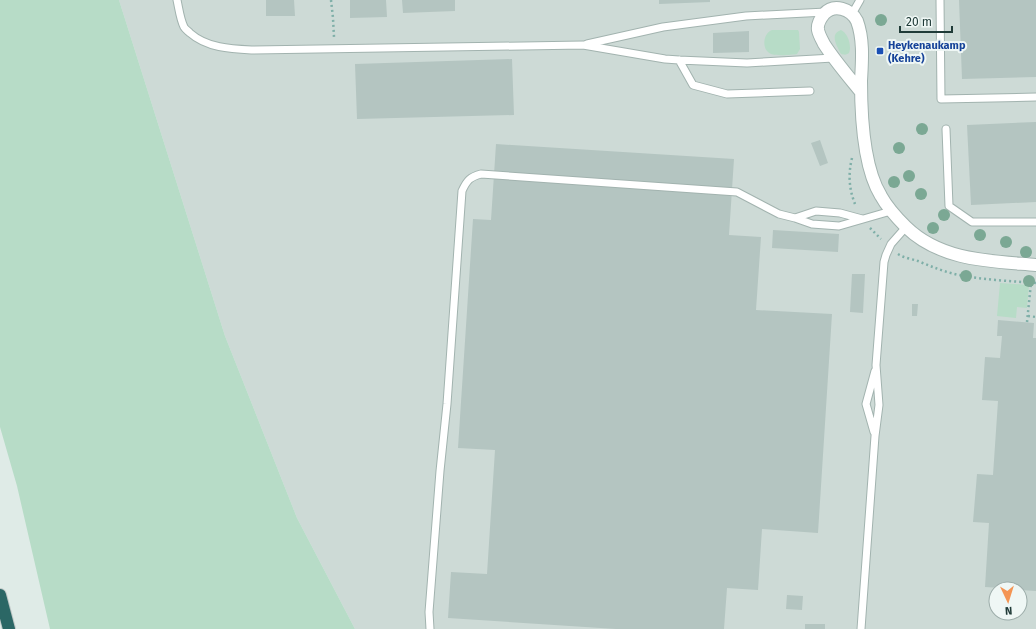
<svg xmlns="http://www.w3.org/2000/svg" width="1036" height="629" font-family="'Fira Sans',sans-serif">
	<rect width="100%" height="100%" fill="#dfebe7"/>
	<path fill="#cddad6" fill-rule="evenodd" d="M 119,0 L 1036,0 L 1036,629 L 355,629 L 297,518 L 225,336 ZM 996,589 L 1020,589 L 1020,613 L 996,613 Z"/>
	<path fill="#b7dcc7" d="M 0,0 L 119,0 L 225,336 L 297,518 L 355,629 L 50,629 L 17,486 L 0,427 Z
		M 772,30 L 798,30 L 799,32 L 800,49 L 797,54 C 792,55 776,56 771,54 C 761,50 763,33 772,30 Z
		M 841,30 C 848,33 852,46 849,53 C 846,55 845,55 841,54 C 837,46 829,34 841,30 Z
		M 1000,283 L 1029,285 L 1027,308 L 1017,307 L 1016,318 L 997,316 Z"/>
	<path fill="#b4c5c1" d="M 266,0 L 294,0 L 295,16 L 266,16 Z
		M 350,0 L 386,0 L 387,17 L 350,18 Z
		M 402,0 L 455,0 L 455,11 L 403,13 Z
		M 659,0 L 710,0 L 710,2 L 659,4 Z
		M 959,0 L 1036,0 L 1036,77 L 962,79 Z
		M 749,31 L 749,52 L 713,53 L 713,33 Z
		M 512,59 L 514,115 L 357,119 L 355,64 Z
		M 1036,122 L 1036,202 L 971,205 L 967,125 Z
		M 820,140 L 828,163 L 820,166 L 811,143 Z
		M 496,144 L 734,159 L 729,235 L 761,237 L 756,310 L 832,314 L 818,533 L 762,529 L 758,590 L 727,588 L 724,629 L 616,629 L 448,618 L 451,572 L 487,574 L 495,450 L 458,448 L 473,219 L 491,220 Z
		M 773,230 L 839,234 L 838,252 L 772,248 Z
		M 852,274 L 865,274 L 863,313 L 850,312 Z
		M 912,304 L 918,304 L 917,316 L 912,316 Z
		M 998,320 L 1034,323 L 1033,338 L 1036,338 L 1036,591 L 1020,590 L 1020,589 L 985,587 L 989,523 L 973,522 L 977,474 L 993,475 L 998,401 L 982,400 L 985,357 L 1000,358 L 1002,336 L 997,336 Z
		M 787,595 L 803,596 L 802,610 L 786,609 Z
		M 805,624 L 825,624 L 825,629 L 805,629 Z"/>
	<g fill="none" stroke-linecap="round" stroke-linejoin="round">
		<g stroke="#a2b3af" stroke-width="9">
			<path id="lane" d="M 177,0 C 179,9 180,19 184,27 C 185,29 188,31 190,33 C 207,48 231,49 252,50 L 583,45 L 665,59 L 679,60 L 747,63 L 833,58
				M 940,0 L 941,99 L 1036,97
				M 852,14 L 860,0
				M 587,44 L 663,27 L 746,16 L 826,12
				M 679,60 L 693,85 L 727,94 L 810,91
				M 946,129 L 949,206 L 972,222 L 1036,222
				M 795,218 L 816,211 L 840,213 L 862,219
				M 874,432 L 866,404 L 875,371
				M 430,629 L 429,612 L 440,471 L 447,404 L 462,191 C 467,180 470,177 481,174 L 737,192 L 779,214 L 795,218 L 812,224 L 839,226 L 891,211
				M 861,629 L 875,436 L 879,405 L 876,365 L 884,262 L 886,255 L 891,244 L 906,227"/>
		</g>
		<g stroke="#a2b3af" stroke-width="14">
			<path id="street" d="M 861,92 C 848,76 835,61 824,44 C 822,40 819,35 818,30 C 817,24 820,19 824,14 C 834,3 851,9 857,21 C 864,40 862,62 861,81 C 861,115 863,167 881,196 C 887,207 897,218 906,227 C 941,261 990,261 1036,265"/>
		</g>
		<g stroke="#c1c8c7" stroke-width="14">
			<path id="highway" d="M 0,595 L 9,629"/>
		</g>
		<path stroke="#7fafa8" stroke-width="2.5" stroke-dasharray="2 3" stroke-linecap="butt" d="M 331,0 L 333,18 L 334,37
			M 852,158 C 848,174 849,189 855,204
			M 870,228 L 881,239
			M 898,254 C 904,258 912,259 918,261 C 932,267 945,272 959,275 C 984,280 1011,281 1036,283
			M 1028,316 L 1036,317
			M 1027,322 L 1031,283"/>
		<use href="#lane" stroke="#fff" stroke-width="7"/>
		<use href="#street" stroke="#fff" stroke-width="12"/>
		<use href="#highway" stroke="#2b6765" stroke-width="12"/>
	</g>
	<g fill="#7ba894">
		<circle cx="881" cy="20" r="6"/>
		<circle cx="922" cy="129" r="6"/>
		<circle cx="899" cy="148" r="6"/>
		<circle cx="909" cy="176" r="6"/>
		<circle cx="894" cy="182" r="6"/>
		<circle cx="921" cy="194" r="6"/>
		<circle cx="944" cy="215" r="6"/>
		<circle cx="933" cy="228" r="6"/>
		<circle cx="980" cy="235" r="6"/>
		<circle cx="1006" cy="242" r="6"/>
		<circle cx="1026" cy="252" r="6"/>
		<circle cx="966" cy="276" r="6"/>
		<circle cx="1029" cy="281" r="6"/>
	</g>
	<rect fill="#1a4fb4" stroke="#eff7f5" stroke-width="1.5" x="876" y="47" width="8" height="8" rx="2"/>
	<g text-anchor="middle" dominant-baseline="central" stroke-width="4" stroke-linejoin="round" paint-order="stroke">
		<g font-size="11" font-weight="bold" fill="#164399" stroke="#eff7f5" text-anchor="start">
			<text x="888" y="45">Heykenaukamp<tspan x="888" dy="13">(Kehre)</tspan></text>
		</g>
	</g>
	<g transform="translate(1008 601) rotate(176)"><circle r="19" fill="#eff7f5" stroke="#9caca9"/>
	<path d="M0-3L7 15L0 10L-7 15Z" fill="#f49554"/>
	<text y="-6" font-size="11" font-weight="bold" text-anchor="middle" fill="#203b38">N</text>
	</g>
	<path d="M900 26v6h52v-6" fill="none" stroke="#203b38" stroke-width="2"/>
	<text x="906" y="26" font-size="12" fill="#203b38" stroke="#eff7f5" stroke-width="3" paint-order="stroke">20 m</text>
</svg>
